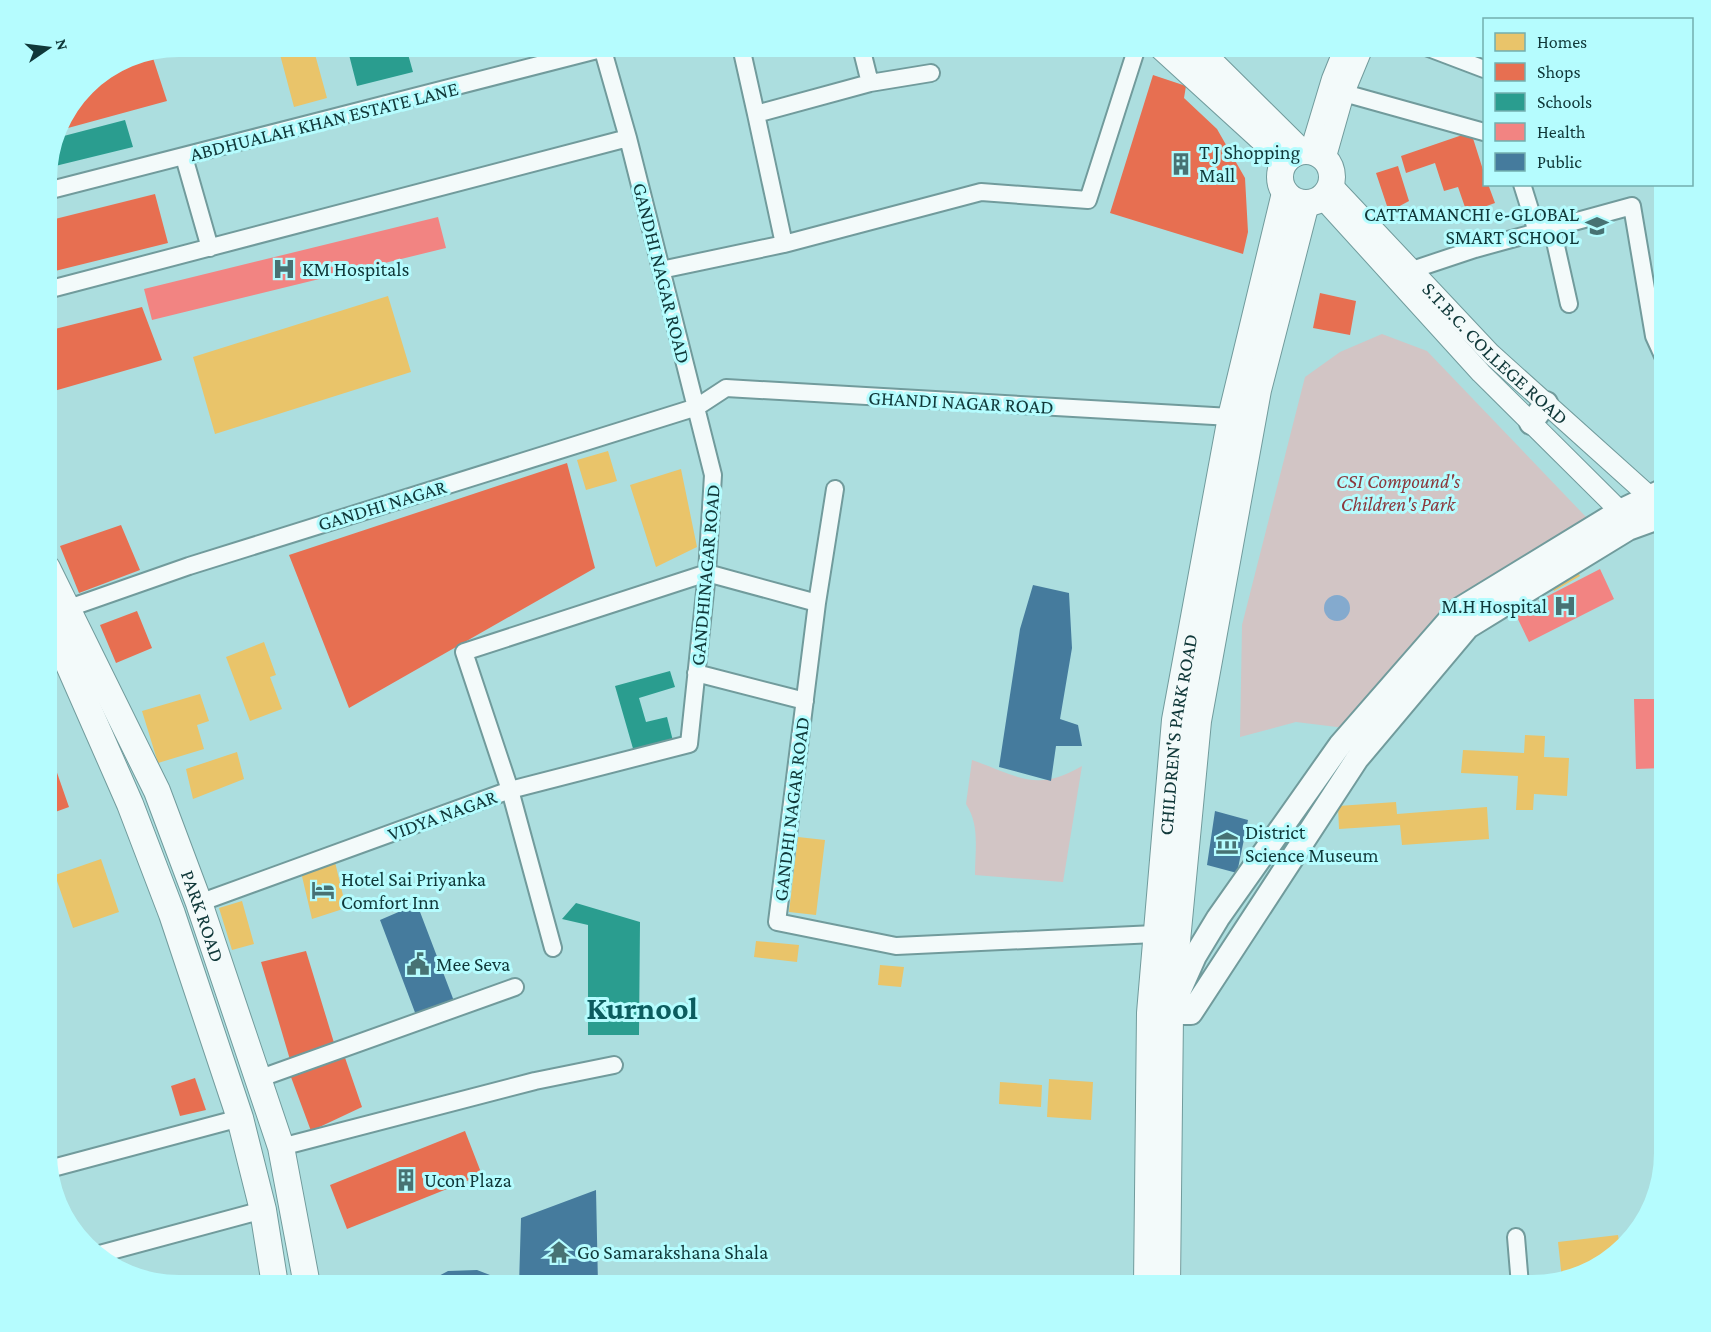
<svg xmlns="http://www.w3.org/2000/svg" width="1711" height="1332" font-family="'Crimson Pro',serif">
	<rect width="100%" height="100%" fill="#acdedf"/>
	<path fill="#d2c5c5" d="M 1382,334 L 1427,351 L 1587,518 L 1460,594 L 1345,728 L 1296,722 L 1240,737 L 1242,625 L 1305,377 L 1340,352 Z
		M 972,760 C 1018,776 1036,793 1082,766 L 1063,882 L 975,875 C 975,850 980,825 966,804 Z"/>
	<path fill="#84aace" d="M1324 608a13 13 0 1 1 26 0a13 13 0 1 1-26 0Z"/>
	<path fill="#e9c46a" d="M 278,47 L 313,47 L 327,98 L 294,107 Z
		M 442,47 L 468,47 L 444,55 Z
		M 388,296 L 411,372 L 215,434 L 193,357 Z
		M 608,451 L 617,481 L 586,490 L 577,460 Z
		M 681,469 L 697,547 L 656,567 L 630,485 Z
		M 1574,565 L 1580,576 L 1554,591 L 1548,580 Z
		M 264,642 L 276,675 L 270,677 L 282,709 L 250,721 L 226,657 Z
		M 200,694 L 209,721 L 197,725 L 204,749 L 158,763 L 142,711 Z
		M 1525,735 L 1545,736 L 1544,757 L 1569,758 L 1567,796 L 1534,794 L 1533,810 L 1516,810 L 1518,776 L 1461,773 L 1463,750 L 1524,753 Z
		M 237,752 L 244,779 L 193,799 L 186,769 Z
		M 1396,802 L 1397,814 L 1487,807 L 1489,839 L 1402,845 L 1400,825 L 1339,829 L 1338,806 Z
		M 798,837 L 825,840 L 816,915 L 789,912 Z
		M 101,859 L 119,912 L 73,928 L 55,875 Z
		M 335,862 L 346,908 L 312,919 L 301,872 Z
		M 242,901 L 254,944 L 232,950 L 219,908 Z
		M 756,941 L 799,945 L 797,962 L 754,957 Z
		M 880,965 L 904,967 L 901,987 L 878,985 Z
		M 1049,1079 L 1093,1082 L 1091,1120 L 1047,1117 Z
		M 1000,1082 L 1042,1085 L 1041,1107 L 999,1104 Z
		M 1618,1235 L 1620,1248 L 1590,1272 L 1562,1279 L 1558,1242 Z"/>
	<path fill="#e76f51" d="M 152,55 L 167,101 L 57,131 L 60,120 L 91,80 L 120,61 Z
		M 1153,75 L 1186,86 L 1184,98 L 1217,129 L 1245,178 L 1248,232 L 1243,254 L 1110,213 Z
		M 1471,132 L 1484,173 L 1484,184 L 1488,184 L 1495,203 L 1467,213 L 1458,187 L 1444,191 L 1435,163 L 1406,173 L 1401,156 Z
		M 1398,166 L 1409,201 L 1396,208 L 1387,206 L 1376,173 Z
		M 155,194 L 168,243 L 47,273 L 47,221 Z
		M 1320,293 L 1356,301 L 1350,335 L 1313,328 Z
		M 142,307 L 162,360 L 47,393 L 47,331 Z
		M 567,463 L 595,568 L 349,708 L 289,555 Z
		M 121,525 L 140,570 L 79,593 L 60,546 Z
		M 137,611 L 152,648 L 116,663 L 100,625 Z
		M 47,744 L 69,807 L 47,815 Z
		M 306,951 L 335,1046 L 291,1063 L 261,962 Z
		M 342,1049 L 362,1107 L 311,1131 L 288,1069 Z
		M 195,1078 L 206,1110 L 180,1116 L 171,1086 Z
		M 465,1131 L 482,1175 L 347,1229 L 330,1185 Z"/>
	<path fill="#2a9d8f" d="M 347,47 L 406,47 L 413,72 L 357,86 Z
		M 125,120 L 133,147 L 47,168 L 56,138 Z
		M 670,671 L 675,687 L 639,698 L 646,722 L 667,717 L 673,741 L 634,752 L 615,686 Z
		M 576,903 L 640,922 L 639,1035 L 588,1035 L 588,925 L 562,919 Z"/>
	<path fill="#f28482" d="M 438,217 L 446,248 L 152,320 L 144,289 Z
		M 1600,569 L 1614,599 L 1529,642 L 1515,613 Z
		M 1634,699 L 1664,699 L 1664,768 L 1636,769 Z"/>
	<path fill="#457b9d" d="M 1033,585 L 1069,593 L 1072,648 L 1060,719 L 1078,725 L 1082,746 L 1056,746 L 1051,781 L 999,767 L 1020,629 Z
		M 1215,811 L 1248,820 L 1237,873 L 1207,865 Z
		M 417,904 L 457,1009 L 419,1023 L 380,920 Z
		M 596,1190 L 598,1285 L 519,1285 L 521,1218 Z
		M 477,1270 L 503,1280 L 503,1285 L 422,1285 L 448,1271 Z"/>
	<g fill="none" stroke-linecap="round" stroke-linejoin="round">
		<g stroke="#719b9c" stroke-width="20">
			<path id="minor" d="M 741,47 L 756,114
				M 861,47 L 870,83
				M 1426,47 L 1484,69
				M 1344,93 L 1484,132
				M 184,157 L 210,248
				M 1522,184 L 1537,232
				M 47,191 L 601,49
				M 1552,228 L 1569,304
				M 784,244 L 981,192 L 1088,200 L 1137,47
				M 661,270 L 784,244 L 756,114 L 870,83 L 931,73
				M 1412,270 L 1475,249 L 1632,206 L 1654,336 L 1664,358
				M 47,290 L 628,138
				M 835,489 L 817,603 L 777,922 L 896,946 L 1155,934
				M 69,608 L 189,566 L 697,407 L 726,388 L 1231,417
				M 696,673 L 805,701
				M 199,903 L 510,790 L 689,744 L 707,573 L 713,475 L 628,138 L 602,47
				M 553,948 L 510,790 L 464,652 L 707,573 L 817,603
				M 258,1079 L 515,987
				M 281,1147 L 535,1081 L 614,1065
				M 49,1169 L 240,1118
				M 1516,1237 L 1520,1285
				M 96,1255 L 263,1210"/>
		</g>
		<g stroke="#719b9c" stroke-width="22">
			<g id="tertiary">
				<path d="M 1310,152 L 1332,79 L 1345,47"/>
				<path d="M 1325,160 L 1344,93 L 1363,47"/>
				<path id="s1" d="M 1331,184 L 1491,354 L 1649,496 L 1658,519"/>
				<path d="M 1322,198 L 1481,373 L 1620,511 L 1626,524"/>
			</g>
		</g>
		<g stroke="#719b9c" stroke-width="26">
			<path id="secondary" d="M 1531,423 L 1546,403
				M 1175,1001 L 1195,956 L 1218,918 L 1340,745 L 1458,610 L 1620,511 L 1664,490
				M 1154,1013 L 1191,1013 L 1357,759 L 1468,627 L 1628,529 L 1664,516"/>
		</g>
		<g stroke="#719b9c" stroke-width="28">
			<g id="primary">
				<path d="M 1162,47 L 1286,160"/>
				<path d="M 1195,47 L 1299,150"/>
				<circle cx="1306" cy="177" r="26"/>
				<path id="s2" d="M 47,568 L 157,791 L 199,903 L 281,1147 L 307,1285"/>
				<path d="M 47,615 L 130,804 L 172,914 L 240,1118 L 263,1210 L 275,1285"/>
				<path id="s3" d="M 1147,1285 L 1150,1013 L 1175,720 L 1231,417 L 1285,193"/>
				<path d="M 1167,1285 L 1170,1014 L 1198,721 L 1258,390 L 1306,203"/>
			</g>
		</g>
		<use href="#minor" stroke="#f3fafa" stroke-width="16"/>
		<use href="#tertiary" stroke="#f3fafa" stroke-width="20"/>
		<use href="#secondary" stroke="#f3fafa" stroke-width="22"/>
		<use href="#primary" stroke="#f3fafa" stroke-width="26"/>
	</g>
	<defs>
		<g id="building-bare" transform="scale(1.8)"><path d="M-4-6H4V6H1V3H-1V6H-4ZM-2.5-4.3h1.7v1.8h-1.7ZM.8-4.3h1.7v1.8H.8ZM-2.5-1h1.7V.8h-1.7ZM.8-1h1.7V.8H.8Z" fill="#477273" stroke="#b5fcfe" stroke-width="2.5" paint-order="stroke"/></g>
		<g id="school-bare" transform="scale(1.8)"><path d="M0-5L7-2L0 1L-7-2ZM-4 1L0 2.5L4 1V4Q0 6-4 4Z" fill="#477273" stroke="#b5fcfe" stroke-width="2.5" paint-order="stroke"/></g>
		<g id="hospital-bare" transform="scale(1.8)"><path d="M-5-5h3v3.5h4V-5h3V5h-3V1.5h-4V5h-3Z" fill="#477273" stroke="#b5fcfe" stroke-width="2.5" paint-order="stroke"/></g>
		<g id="museum-bare" transform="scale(1.8)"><path d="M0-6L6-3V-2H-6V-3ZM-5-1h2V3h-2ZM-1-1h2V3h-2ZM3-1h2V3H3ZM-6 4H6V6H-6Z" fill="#477273" stroke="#b5fcfe" stroke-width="2.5" paint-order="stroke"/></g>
		<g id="hotel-bare" transform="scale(1.8)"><path d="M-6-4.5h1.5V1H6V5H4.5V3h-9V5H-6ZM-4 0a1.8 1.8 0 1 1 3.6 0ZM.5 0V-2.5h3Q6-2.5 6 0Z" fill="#477273" stroke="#b5fcfe" stroke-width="2.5" paint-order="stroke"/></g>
		<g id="civic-bare" transform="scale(1.8)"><path d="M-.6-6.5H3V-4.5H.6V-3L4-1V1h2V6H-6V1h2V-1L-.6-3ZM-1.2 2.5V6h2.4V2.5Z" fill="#477273" stroke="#b5fcfe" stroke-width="2.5" paint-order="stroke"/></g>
		<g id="temple-bare" transform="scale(1.8)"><path d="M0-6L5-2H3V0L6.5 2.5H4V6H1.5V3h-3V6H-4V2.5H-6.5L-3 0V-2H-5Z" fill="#477273" stroke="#b5fcfe" stroke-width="2.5" paint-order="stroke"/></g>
	</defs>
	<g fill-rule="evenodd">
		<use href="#building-bare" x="1181" y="164"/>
		<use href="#school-bare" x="1597" y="226"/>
		<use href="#hospital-bare" x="284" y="269"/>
		<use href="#hospital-bare" x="1565" y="606"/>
		<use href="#museum-bare" x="1227" y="843"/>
		<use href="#hotel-bare" x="323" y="890"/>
		<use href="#civic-bare" x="418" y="964"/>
		<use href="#building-bare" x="406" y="1180"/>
		<use href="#temple-bare" x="559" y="1252"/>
	</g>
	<g text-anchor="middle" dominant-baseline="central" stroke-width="6" stroke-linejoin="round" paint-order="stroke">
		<g font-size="20" fill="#103839" stroke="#b5fcfe">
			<text transform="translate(324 121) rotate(-14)">ABDHUALAH KHAN ESTATE LANE</text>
			<text transform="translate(662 273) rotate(76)">GANDHI NAGAR ROAD</text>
			<text stroke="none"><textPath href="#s1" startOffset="236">S.T.B.C. COLLEGE ROAD</textPath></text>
			<text transform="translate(961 402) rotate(3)">GHANDI NAGAR ROAD</text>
			<text transform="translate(382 505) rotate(-17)">GANDHI NAGAR</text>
			<text transform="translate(705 575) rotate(-85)">GANDHINAGAR ROAD</text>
			<text stroke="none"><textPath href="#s3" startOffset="552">CHILDREN'S PARK ROAD</textPath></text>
			<text transform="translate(791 809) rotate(-83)">GANDHI NAGAR ROAD</text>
			<text transform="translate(442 815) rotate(-20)">VIDYA NAGAR</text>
			<text stroke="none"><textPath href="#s2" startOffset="382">PARK ROAD</textPath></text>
		</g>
		<g font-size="20" fill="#103839" stroke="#b5fcfe" text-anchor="start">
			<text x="1199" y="152">T J Shopping<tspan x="1199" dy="23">Mall</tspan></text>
			<text x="1579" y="214" text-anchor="end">CATTAMANCHI e-GLOBAL<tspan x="1579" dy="23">SMART SCHOOL</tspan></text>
			<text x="302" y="269">KM Hospitals</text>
			<text x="1547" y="606" text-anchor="end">M.H Hospital</text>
			<text x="1245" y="832">District<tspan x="1245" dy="23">Science Museum</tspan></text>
			<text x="341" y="879">Hotel Sai Priyanka<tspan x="341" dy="23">Comfort Inn</tspan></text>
			<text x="436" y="964">Mee Seva</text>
			<text x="424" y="1180">Ucon Plaza</text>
			<text x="577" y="1252">Go Samarakshana Shala</text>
		</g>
		<g font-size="20" font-style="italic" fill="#8c383d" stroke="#b5fcfe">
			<text x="1398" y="481">CSI Compound's<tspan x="1398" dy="23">Children's Park</tspan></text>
		</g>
		<g font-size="32" font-weight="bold" fill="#0c5c5f" stroke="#b5fcfe">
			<text x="642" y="1008">Kurnool</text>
		</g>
	</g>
	<path d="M0 0H1711V1332H0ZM179 57H1532A122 122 0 0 1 1654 179V1153A122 122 0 0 1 1532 1275H179A122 122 0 0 1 57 1153V179A122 122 0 0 1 179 57Z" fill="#b5fcfe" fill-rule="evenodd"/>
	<rect x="1483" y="18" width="210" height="168" fill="#b5fcfe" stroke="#73aeaf" stroke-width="1.5"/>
	<rect x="1495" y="33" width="30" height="18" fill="#e9c46a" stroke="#73aeaf" stroke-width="1.5"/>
	<text x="1537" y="48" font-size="18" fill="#103839">Homes</text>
	<rect x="1495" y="63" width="30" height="18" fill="#e76f51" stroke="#73aeaf" stroke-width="1.5"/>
	<text x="1537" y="78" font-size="18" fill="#103839">Shops</text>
	<rect x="1495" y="93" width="30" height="18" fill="#2a9d8f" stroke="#73aeaf" stroke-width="1.5"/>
	<text x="1537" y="108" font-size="18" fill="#103839">Schools</text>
	<rect x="1495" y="123" width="30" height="18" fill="#f28482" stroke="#73aeaf" stroke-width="1.5"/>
	<text x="1537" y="138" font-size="18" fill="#103839">Health</text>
	<rect x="1495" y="153" width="30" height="18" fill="#457b9d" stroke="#73aeaf" stroke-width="1.5"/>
	<text x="1537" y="168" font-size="18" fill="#103839">Public</text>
	<g transform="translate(48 48) rotate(76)" stroke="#b5fcfe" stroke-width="4.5" paint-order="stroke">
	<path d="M0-4.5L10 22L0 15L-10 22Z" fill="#103839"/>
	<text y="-9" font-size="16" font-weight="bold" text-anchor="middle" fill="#103839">N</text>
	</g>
</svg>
